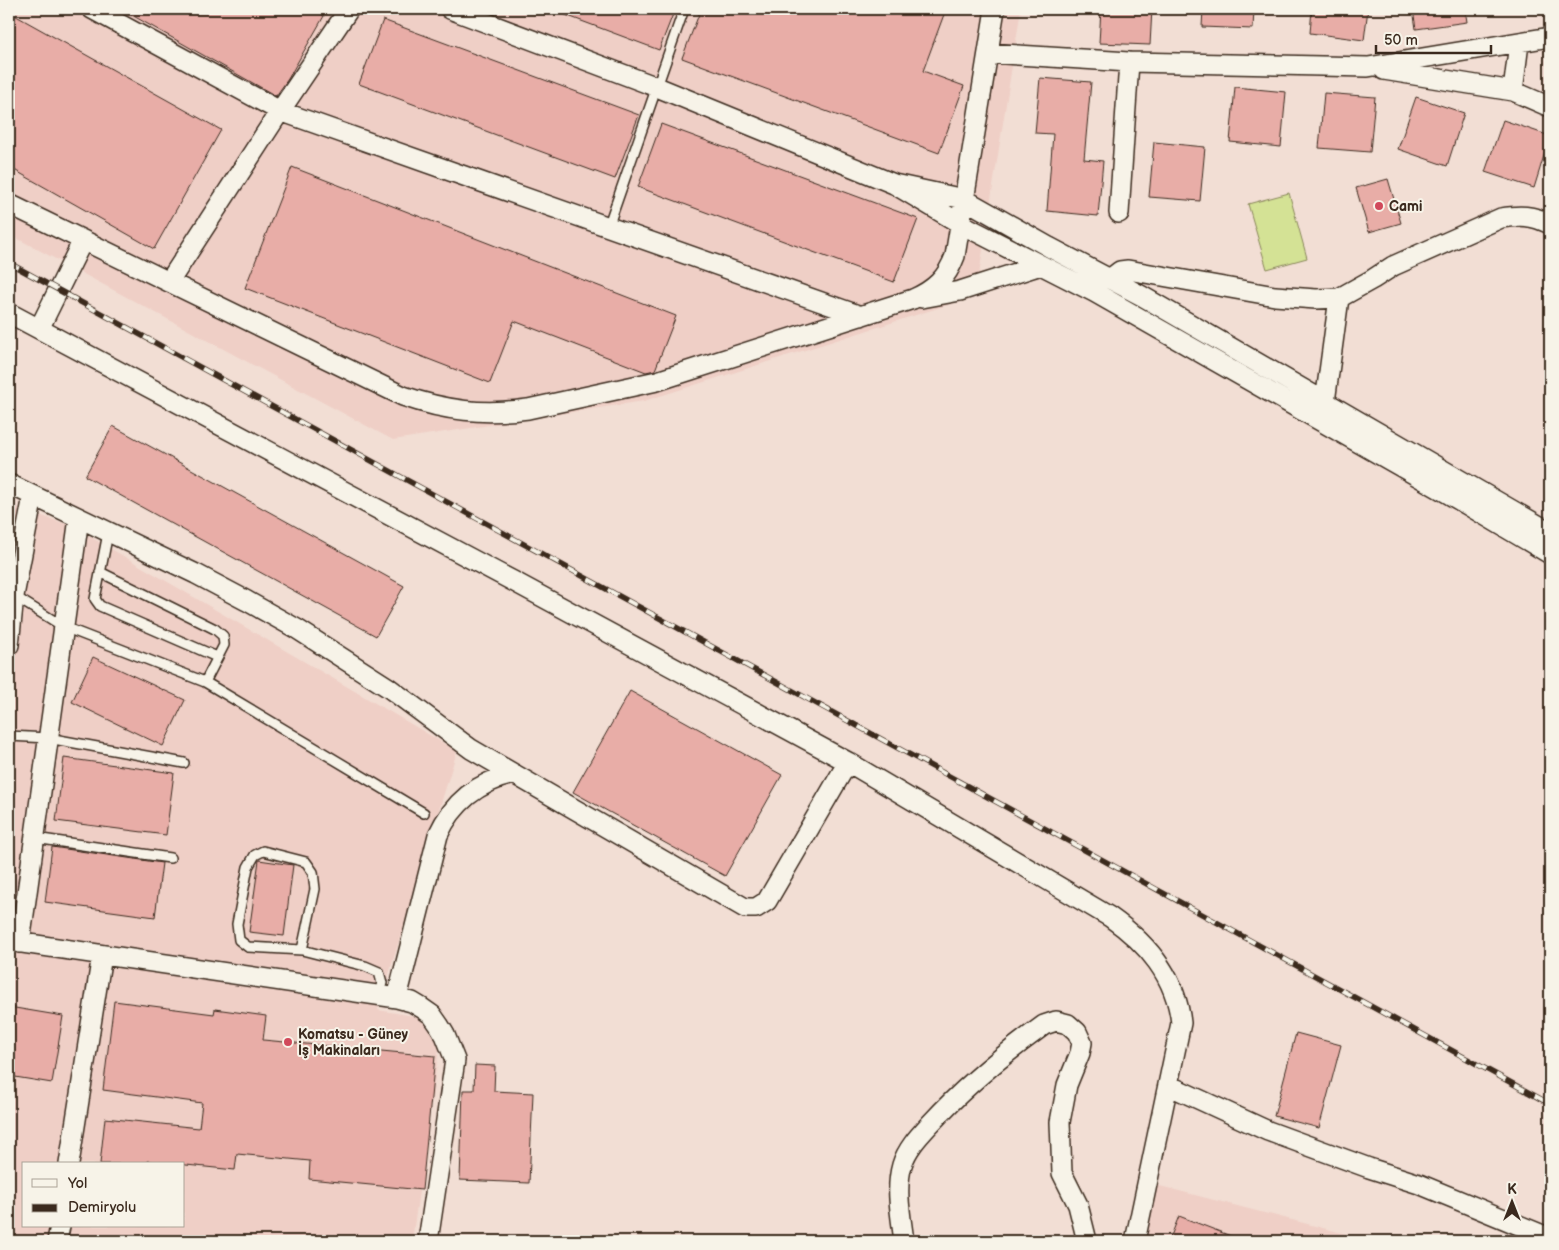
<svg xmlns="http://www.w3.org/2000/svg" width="1559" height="1250" font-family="'Balsamiq Sans',sans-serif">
	<rect width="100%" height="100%" fill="#f2ded4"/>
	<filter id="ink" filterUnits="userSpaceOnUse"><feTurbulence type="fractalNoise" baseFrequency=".02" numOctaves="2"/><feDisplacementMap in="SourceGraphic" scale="10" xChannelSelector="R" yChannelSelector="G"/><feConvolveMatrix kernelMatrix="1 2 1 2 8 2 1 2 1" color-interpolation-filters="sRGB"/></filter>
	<g filter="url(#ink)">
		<path fill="#efcfc6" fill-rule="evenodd" d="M 9,9 L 1021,9 L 979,275 L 965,296 L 957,302 L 644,401 L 393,440 L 9,234 Z
			M 9,505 L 72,526 L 457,751 L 378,1010 L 443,1021 L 412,1241 L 9,1241 ZM 24,1164 L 184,1164 L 184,1226 L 24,1226 Z
			M 1156,1185 L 1373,1241 L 1145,1241 Z"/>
		<path fill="#d4e295" stroke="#88865a" d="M 1289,193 L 1307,258 L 1267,269 L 1248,204 Z"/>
		<path fill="#e8ada7" stroke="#3b2a1e" d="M 121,9 L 312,9 L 324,16 L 288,79 L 276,96 Z
			M 552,9 L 675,9 L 659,50 L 552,10 Z
			M 701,9 L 946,9 L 923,71 L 964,86 L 939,153 L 682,58 Z
			M 1101,9 L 1152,9 L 1150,45 L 1099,43 Z
			M 1203,9 L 1254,9 L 1253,29 L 1202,27 Z
			M 1312,9 L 1368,9 L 1364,40 L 1310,33 Z
			M 1413,9 L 1465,9 L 1467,22 L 1416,29 Z
			M 9,12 L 221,130 L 154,249 L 9,167 Z
			M 383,20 L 639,115 L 615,179 L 359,84 Z
			M 1040,78 L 1091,82 L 1084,159 L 1103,161 L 1098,216 L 1047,211 L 1053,134 L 1035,133 Z
			M 1235,87 L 1286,92 L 1281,147 L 1230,142 Z
			M 1324,93 L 1375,97 L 1370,152 L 1319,148 Z
			M 1416,97 L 1464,113 L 1447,166 L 1398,149 Z
			M 1503,120 L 1550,136 L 1534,188 L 1485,172 Z
			M 661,124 L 918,219 L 894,282 L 638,187 Z
			M 1154,142 L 1205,147 L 1200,201 L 1149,197 Z
			M 292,167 L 676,316 L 655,370 L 646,372 L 514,321 L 490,383 L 245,288 Z
			M 1388,179 L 1401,223 L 1369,232 L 1356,188 Z
			M 113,426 L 404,586 L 376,636 L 85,476 Z
			M 93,657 L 185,700 L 163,746 L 72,702 Z
			M 630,691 L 782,775 L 725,876 L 573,792 Z
			M 64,758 L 174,773 L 166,835 L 56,821 Z
			M 52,847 L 162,863 L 155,917 L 45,902 Z
			M 259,860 L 293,865 L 284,936 L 249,932 Z
			M 114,1001 L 214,1014 L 215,1009 L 266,1016 L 263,1040 L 435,1056 L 422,1190 L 309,1179 L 310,1161 L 237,1154 L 235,1170 L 147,1161 L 147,1164 L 100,1164 L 105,1118 L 199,1128 L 202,1103 L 103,1090 Z
			M 9,1007 L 63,1016 L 52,1083 L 9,1076 Z
			M 1296,1033 L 1341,1045 L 1319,1128 L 1274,1116 Z
			M 475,1065 L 495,1066 L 494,1091 L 533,1093 L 529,1183 L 460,1180 L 463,1090 L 474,1090 Z
			M 1179,1216 L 1241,1240 L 1241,1241 L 1169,1241 Z"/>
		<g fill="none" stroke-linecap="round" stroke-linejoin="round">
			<g stroke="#3b2a1e" stroke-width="12">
				<path id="service" d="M 608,227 L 684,9
					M 108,533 L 95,599 L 100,606 L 217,657
					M 100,572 L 215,629 L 223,636 L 224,645 L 205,682
					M 14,596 L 64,627 L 205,682 L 424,813
					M 9,736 L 48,738 L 184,763
					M 35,838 L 170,858
					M 302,950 L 315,889 L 313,872 L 306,862 L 263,851 L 255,855 L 248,867 L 237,924 L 239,940 L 248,947 L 302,950 L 365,966 L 379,972 L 382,983 L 378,996"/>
			</g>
			<g stroke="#3b2a1e" stroke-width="22">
				<path id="minor" d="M 92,9 L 280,111 L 861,316
					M 450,9 L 657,87 L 894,184 L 961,224 L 1041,265
					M 988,53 L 1129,62 L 1368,67 L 1550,37
					M 1384,70 L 1513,91 L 1550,107
					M 1513,91 L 1519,43
					M 894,184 L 964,199 L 1049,247 L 1142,296 L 1550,532
					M 9,204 L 403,396 C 446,411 483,415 528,409 L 657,381 L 913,299 C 934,290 947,278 955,256 L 995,9
					M 1119,213 L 1129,62
					M 1111,278 L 1120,271 L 1128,270 L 1275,296 L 1316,299 L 1339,298 L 1373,279 L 1393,266 L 1501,218 C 1520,215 1532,215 1550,224
					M 169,282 L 280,111 L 349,9
					M 922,298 L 960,291 L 1041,265 L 1094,292 L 1447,493 L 1550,554
					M 9,313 L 513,581 L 848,762 L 1110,917 C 1147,943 1176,976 1181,1023 L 1135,1241
					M 39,329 L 83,240
					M 1325,402 L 1339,298
					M 9,484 L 196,574 L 247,601 L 297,629 L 389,688 L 471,749 L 745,908 L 756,908 L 767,901 L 848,762
					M 9,645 L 14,596 L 33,496
					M 9,941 L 397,998 L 412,1002 L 422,1008 L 432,1015 L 439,1025 L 445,1035 L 455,1060 L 428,1241
					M 20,943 L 79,518
					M 397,998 L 438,835 C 453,802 478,782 514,774
					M 1168,1085 L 1268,1131 L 1369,1168 L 1419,1184 L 1550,1238
					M 69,1164 L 102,955
					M 57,1241 L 60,1226
					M 904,1241 C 901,1217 895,1189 902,1165 C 907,1148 920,1135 932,1122 C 965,1086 1004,1054 1044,1025 L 1056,1021 L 1068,1024 L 1077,1032 L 1082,1043 L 1080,1053 L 1067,1085 L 1060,1122 L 1062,1173 L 1078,1205 L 1087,1241"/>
			</g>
			<use href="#service" stroke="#f7f3e8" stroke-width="9"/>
			<use href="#minor" stroke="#f7f3e8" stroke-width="19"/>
			<g stroke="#3b2a1e" stroke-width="5.5">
				<path id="rail" d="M 9,263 L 1550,1104"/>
			</g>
			<use href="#rail" stroke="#f7f3e8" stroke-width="4" stroke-dasharray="11" stroke-linecap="butt"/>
		</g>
	</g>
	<g fill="#d1495b" stroke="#f7f3e8" stroke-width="2">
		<circle cx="1379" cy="206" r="5"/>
		<circle cx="288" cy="1042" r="5"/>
	</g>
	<g text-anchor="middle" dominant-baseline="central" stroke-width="4" stroke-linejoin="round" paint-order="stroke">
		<g font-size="14" font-weight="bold" fill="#3b2a1e" stroke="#f7f3e8" text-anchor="start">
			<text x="1389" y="206">Cami</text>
			<text x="298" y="1034">Komatsu - Güney<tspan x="298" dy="16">İş Makinaları</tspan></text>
		</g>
	</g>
	<rect width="1559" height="1250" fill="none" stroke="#f7f3e8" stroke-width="30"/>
	<rect x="15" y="15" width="1529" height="1220" fill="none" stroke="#3b2a1e" stroke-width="2" filter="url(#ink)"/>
	<rect x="22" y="1162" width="162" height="65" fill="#f7f3e8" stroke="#aca397"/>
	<rect x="32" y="1179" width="25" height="8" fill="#f7f3e8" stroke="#aca397"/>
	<text x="68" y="1188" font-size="15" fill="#3b2a1e">Yol</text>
	<rect x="32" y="1204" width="25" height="8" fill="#3b2a1e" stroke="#aca397"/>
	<text x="68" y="1212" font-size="15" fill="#3b2a1e">Demiryolu</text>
	<g transform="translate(1512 1202)" stroke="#f7f3e8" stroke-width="4" paint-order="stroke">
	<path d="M0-4L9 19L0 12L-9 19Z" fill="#3b2a1e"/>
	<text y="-8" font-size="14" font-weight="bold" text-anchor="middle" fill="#3b2a1e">K</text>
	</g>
	<path d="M1376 45v8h115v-8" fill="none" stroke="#3b2a1e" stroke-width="2.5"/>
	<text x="1384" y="45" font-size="15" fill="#3b2a1e" stroke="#f7f3e8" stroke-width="4" paint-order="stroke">50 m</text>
</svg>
